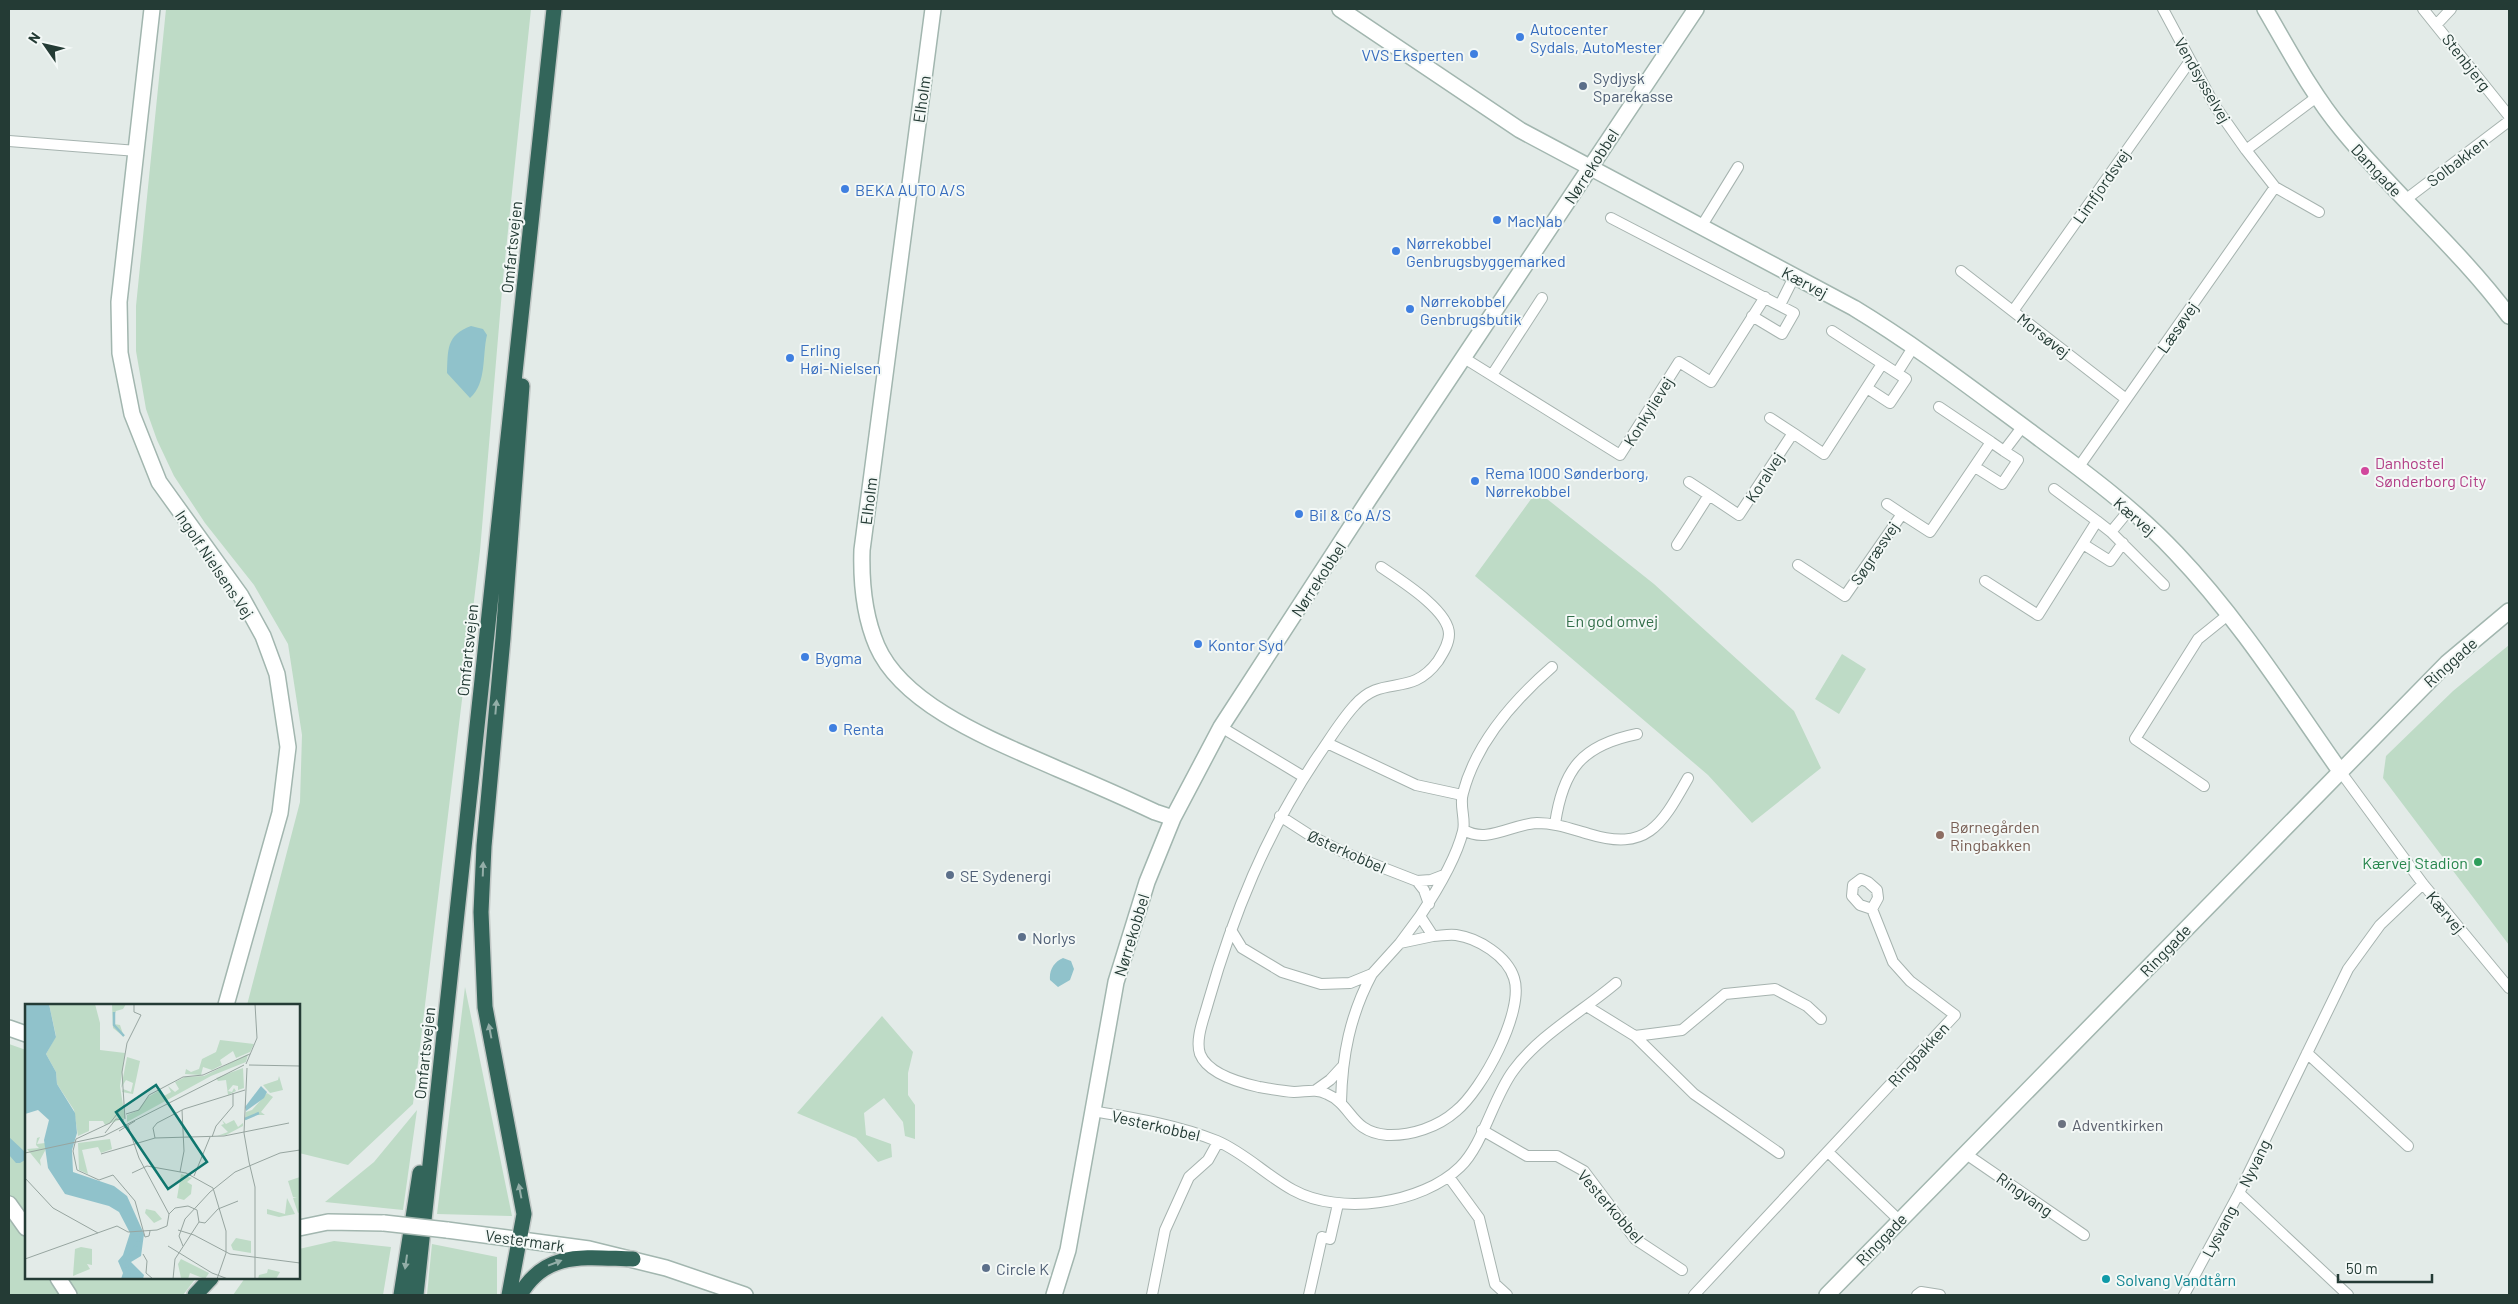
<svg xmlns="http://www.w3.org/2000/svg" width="2518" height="1304" font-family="Barlow,sans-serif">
	<rect width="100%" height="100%" fill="#e3ebe8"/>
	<path fill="#bedbc6" d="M 166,9 L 531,9 L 503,279 L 480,551 L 413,1104 L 348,1165 L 299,1153 L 299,1005 L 247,1005 L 300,802 L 302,735 L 288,644 L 254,585 L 205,523 L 174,476 L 157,440 L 146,409 L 136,351 L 136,306 Z
		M 1537,491 L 1654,584 L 1794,711 L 1821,768 L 1752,823 L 1708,775 L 1475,576 Z
		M 2509,645 L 2509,945 L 2383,778 L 2386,756 L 2453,691 Z
		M 1842,654 L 1866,669 L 1839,714 L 1815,699 Z
		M 465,987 L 512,1216 L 437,1214 Z
		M 882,1016 L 913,1052 L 908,1073 L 908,1095 L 915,1105 L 915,1139 L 905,1136 L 903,1122 L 884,1098 L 864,1113 L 866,1135 L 891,1144 L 892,1157 L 878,1162 L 856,1138 L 797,1113 Z
		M 9,1044 L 26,1050 L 26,1278 L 196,1278 L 183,1295 L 9,1295 Z
		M 417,1110 L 403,1210 L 325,1202 L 374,1162 Z
		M 334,1241 L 391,1247 L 383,1295 L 233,1295 L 245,1278 L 299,1278 L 299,1249 Z
		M 432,1244 L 497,1257 L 497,1295 L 427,1295 Z"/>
	<path fill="#90c2cb" d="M 471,326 L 483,329 L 487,335 C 482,355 487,383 470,398 L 447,373 C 448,350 446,335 471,326 Z
		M 1063,958 L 1071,961 L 1074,969 L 1070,980 L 1058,987 L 1050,980 C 1049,970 1054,962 1063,958 Z
		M 9,1137 L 24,1151 L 25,1160 L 20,1163 L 16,1163 L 9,1155 Z"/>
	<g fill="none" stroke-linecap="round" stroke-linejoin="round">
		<g stroke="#a6b3af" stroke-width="12">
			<path id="street" d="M 2163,9 L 2215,106 L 2246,150 L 2275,187 L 2319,212
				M 2423,9 L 2509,116
				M 2437,24 L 2451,9
				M 9,141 L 137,151
				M 2246,150 L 2318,96
				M 2405,200 L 2509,121
				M 1611,218 L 1794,313 L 1782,334 L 1752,316
				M 1701,227 L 1738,167
				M 1961,271 L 2126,399
				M 1780,305 L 1794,277
				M 2013,311 L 2190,61
				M 1832,331 L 1906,379 L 1890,403 L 1867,388
				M 1464,358 L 1620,455 L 1679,362 L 1711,382 L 1765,297
				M 1897,373 L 1914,346
				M 1492,375 L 1542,298
				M 1939,407 L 1991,442
				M 1770,418 L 1793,433
				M 1975,467 L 2002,484 L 2018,460 L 2004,451
				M 2078,468 L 2275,187
				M 1689,482 L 1709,495
				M 2054,489 L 2097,521
				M 1887,504 L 1902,514
				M 2111,532 L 2164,585
				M 2083,544 L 2110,561 L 2123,543
				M 1677,545 L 1709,495 L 1739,515 L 1793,433 L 1824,454 L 1882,364
				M 1798,565 L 1845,596 L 1902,514 L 1930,532 L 1991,442 L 2004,451 L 2023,426
				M 1381,567 C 1400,580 1449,610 1449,634 C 1449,644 1443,653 1438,661 C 1410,699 1383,673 1355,705 C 1341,720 1330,739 1318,756 C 1266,833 1233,915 1208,1003 C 1204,1018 1195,1039 1200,1054 C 1208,1074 1241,1083 1259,1087 C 1271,1089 1282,1091 1294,1092 C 1306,1092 1315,1088 1327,1094 C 1353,1105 1350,1132 1387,1135 C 1411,1136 1438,1127 1456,1111 C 1482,1090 1525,1011 1514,978 C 1507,956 1478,938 1456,935 C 1448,934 1440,936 1433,936 L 1420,916 C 1436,892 1456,859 1463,831 C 1466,819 1459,805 1463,793 C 1476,743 1514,700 1552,667
				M 1985,581 L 2038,615 L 2097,521 L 2111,532 L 2130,509
				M 1221,727 L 1304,777
				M 1327,743 L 1416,785 L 1462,795
				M 2340,771 L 2423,884 L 2509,988
				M 2204,786 L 2135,739 L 2198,639 L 2229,614
				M 1280,816 L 1311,836 L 1345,853 L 1417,881 L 1431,880 L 1444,875
				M 1555,824 C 1563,769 1582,745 1637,734
				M 1464,830 C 1487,844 1512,824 1537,823 C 1556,823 1571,829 1589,834 C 1648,852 1662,824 1688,778
				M 1417,881 L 1424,890 L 1429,904
				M 1231,930 L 1242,948 L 1282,972 L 1321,984 L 1350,983 L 1372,974 L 1400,943 L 1420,916
				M 1400,943 L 1433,936
				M 1588,1007 L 1635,1036 L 1694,1094 L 1779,1153
				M 1635,1036 L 1682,1030 L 1725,994 L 1775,989 L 1807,1006 L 1821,1019
				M 2307,1053 L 2408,1146
				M 1316,1090 L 1330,1080 L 1342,1067
				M 1341,1102 C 1342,1056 1350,1015 1372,974
				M 1092,1111 C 1134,1118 1178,1125 1217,1141 C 1245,1153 1267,1176 1293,1190 C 1340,1216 1422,1204 1460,1167 C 1483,1145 1493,1098 1513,1071 C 1538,1036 1583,1011 1616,983
				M 1482,1130 L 1527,1156 L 1557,1156 L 1584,1171 L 1635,1239 L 1682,1270
				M 1828,1152 L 1899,1220
				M 1966,1154 L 2084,1235
				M 1449,1177 L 1479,1218 L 1495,1284 L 1507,1295
				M 2239,1193 L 2348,1295
				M 1152,1295 L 1165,1230 L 1189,1177 L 1208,1160 L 1218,1142
				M 1309,1295 L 1322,1237 L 1330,1239 L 1338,1204
				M 1694,1295 L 1955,1015 L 1910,981 L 1893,962 L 1872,909 L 1878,898 L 1877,890 L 1868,882 L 1861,879 L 1853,885 L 1852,896 L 1860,905 L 1872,909
				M 1917,1295 L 1921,1292 L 1940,1295
				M 2184,1295 L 2239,1193 L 2348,969 L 2380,925 L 2423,884"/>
		</g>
		<g stroke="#a2b6af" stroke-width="18">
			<path id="secondary" d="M 152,9 L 119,302 L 120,353 L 132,414 L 159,482 L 241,596 L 263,636 L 277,674 L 288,747 L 280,813 L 226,1005
				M 933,9 L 862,550 C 861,582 864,616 877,646 C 904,708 1000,743 1058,769 C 1091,783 1123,797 1155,812 L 1173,818
				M 1340,9 L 1520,130 L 1854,308 C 1915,345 1971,388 2028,430 C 2079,468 2132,506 2176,553 C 2239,619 2288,697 2340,771
				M 2265,9 C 2289,50 2312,94 2342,130 C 2395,195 2459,249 2509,316
				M 9,1028 L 26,1034
				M 9,1204 L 26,1228
				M 299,1228 L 328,1222 L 384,1223
				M 447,1230 L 589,1249 L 666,1268 L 745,1295
				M 58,1278 L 69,1295
				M 1054,1295 L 1068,1250 L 1116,982 L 1147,882 L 1173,818 L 1221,727 L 1369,499 L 1696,9
				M 1827,1295 L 2447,663 L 2509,611"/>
		</g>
		<g stroke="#c2c8c6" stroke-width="18">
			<path id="highway" d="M 195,1295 L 211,1278
				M 401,1295 L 420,1173
				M 416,1295 L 554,9
				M 509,1295 L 524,1214 L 485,1007 L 481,912 L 484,846 L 503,638 L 522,386
				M 520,1295 C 546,1249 588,1258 633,1259"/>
		</g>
		<use href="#street" stroke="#fff" stroke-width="10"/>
		<use href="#secondary" stroke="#fff" stroke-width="15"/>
		<use href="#highway" stroke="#33655a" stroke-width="15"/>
		<g stroke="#a2b6af" stroke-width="18" stroke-linecap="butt">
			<path id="secondary-bridge" d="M 384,1223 L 447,1230"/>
		</g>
		<use href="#secondary-bridge" stroke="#fff" stroke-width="15"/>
	</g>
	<defs><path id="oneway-solid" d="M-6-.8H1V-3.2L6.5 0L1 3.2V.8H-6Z" transform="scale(1.25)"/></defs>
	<g fill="#93aea8">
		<use href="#oneway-solid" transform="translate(496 707) rotate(-85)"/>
		<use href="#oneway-solid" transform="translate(483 869) rotate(-88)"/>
		<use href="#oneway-solid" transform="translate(490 1031) rotate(-101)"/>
		<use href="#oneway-solid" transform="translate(520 1191) rotate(-101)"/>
		<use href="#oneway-solid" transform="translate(406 1262) rotate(98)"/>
		<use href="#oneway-solid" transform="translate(555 1263) rotate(-21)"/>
	</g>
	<g fill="#3f7fe0" stroke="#f3f8f6" stroke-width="2">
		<circle cx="1520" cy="37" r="5"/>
		<circle cx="1474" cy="54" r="5"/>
		<circle cx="845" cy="189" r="5"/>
		<circle cx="1497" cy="220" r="5"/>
		<circle cx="1396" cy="251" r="5"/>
		<circle cx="1410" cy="309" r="5"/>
		<circle cx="790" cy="358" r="5"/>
		<circle cx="1475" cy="481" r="5"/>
		<circle cx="1299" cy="514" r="5"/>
		<circle cx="1198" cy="644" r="5"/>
		<circle cx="805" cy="657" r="5"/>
		<circle cx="833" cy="728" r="5"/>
	</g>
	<g fill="#5c6f8a" stroke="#f3f8f6" stroke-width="2">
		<circle cx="1583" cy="86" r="5"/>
		<circle cx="950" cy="875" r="5"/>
		<circle cx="1022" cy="937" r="5"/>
		<circle cx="986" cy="1268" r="5"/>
	</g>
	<circle fill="#d1479c" stroke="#f3f8f6" stroke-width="2" cx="2365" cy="471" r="5"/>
	<circle fill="#8d6e63" stroke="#f3f8f6" stroke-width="2" cx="1940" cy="835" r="5"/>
	<circle fill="#2e9e5b" stroke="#f3f8f6" stroke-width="2" cx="2478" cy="862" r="5"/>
	<circle fill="#6b7280" stroke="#f3f8f6" stroke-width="2" cx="2062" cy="1124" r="5"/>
	<circle fill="#0f9aa8" stroke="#f3f8f6" stroke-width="2" cx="2106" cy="1279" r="5"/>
	<g text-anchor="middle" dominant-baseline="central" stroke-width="4" stroke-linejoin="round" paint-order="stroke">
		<g font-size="16" fill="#366cbe" stroke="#f3f8f6" text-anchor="start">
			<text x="1530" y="28">Autocenter<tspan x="1530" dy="18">Sydals, AutoMester</tspan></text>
			<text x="1464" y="54" text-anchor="end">VVS Eksperten</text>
			<text x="855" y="189">BEKA AUTO A/S</text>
			<text x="1507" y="220">MacNab</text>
			<text x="1406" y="242">Nørrekobbel<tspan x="1406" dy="18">Genbrugsbyggemarked</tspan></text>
			<text x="1420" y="300">Nørrekobbel<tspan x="1420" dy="18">Genbrugsbutik</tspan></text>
			<text x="800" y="349">Erling<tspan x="800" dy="18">Høi-Nielsen</tspan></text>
			<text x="1485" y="472">Rema 1000 Sønderborg,<tspan x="1485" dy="18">Nørrekobbel</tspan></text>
			<text x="1309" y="514">Bil &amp; Co A/S</text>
			<text x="1208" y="644">Kontor Syd</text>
			<text x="815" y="657">Bygma</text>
			<text x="843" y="728">Renta</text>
		</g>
		<g font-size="16" fill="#243b35" stroke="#f3f8f6">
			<text transform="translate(2467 62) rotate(52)">Stenbjerg</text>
			<text transform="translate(2203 80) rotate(60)">Vendsysselvej</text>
			<text transform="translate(921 99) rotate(-82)">Elholm</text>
			<text transform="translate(2457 161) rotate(-37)">Solbakken</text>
			<text transform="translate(1591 166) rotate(-57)">Nørrekobbel</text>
			<text transform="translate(2377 170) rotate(47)">Damgade</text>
			<text transform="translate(2101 186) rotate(-55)">Limfjordsvej</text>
			<text transform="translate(511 247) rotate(-84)">Omfartsvejen</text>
			<text transform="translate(1805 282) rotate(28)">Kærvej</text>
			<text transform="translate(2177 327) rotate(-55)">Læsøvej</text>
			<text transform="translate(2044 335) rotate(38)">Morsøvej</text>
			<text transform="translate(1648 411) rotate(-58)">Konkylievej</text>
			<text transform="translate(1764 477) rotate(-57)">Koralvej</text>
			<text transform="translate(868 501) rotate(-83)">Elholm</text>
			<text transform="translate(2135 516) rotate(41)">Kærvej</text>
			<text transform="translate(1874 553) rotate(-56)">Søgræsvej</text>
			<text transform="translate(215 564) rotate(56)">Ingolf Nielsens Vej</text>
			<text transform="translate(1318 579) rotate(-57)">Nørrekobbel</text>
			<text transform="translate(467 650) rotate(-84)">Omfartsvejen</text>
			<text transform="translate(2450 662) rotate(-42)">Ringgade</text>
			<text transform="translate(1347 851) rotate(24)">Østerkobbel</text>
			<text transform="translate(2446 912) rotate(50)">Kærvej</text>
			<text transform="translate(1131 935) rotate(-73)">Nørrekobbel</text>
			<text transform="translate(2165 950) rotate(-46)">Ringgade</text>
			<text transform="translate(424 1053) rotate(-84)">Omfartsvejen</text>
			<text transform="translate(1918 1054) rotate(-47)">Ringbakken</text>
			<text transform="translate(1156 1125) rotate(13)">Vesterkobbel</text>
			<text transform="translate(2254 1163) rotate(-64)">Nyvang</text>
			<text transform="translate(2025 1194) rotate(35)">Ringvang</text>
			<text transform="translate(1611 1206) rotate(49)">Vesterkobbel</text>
			<text transform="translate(2219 1231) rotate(-62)">Lysvang</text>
			<text transform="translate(1881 1239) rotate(-46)">Ringgade</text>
			<text transform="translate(525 1240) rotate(8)">Vestermark</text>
		</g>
		<g font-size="16" fill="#4e5e75" stroke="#f3f8f6" text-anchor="start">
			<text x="1593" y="77">Sydjysk<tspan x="1593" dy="18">Sparekasse</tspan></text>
			<text x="960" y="875">SE Sydenergi</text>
			<text x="1032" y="937">Norlys</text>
			<text x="996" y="1268">Circle K</text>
		</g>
		<g font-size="16" fill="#b23c85" stroke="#f3f8f6" text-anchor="start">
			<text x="2375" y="462">Danhostel<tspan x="2375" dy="18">Sønderborg City</tspan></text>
		</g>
		<g font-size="16" fill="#326e49" stroke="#f3f8f6">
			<text x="1612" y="620">En god omvej</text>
		</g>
		<g font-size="16" fill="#785e54" stroke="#f3f8f6" text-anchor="start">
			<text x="1950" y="826">Børnegården<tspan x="1950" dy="18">Ringbakken</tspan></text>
		</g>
		<g font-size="16" fill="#27864d" stroke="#f3f8f6" text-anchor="end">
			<text x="2468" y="862">Kærvej Stadion</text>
		</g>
		<g font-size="16" fill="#5b616d" stroke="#f3f8f6" text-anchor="start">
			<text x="2072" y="1124">Adventkirken</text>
		</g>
		<g font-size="16" fill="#0d838f" stroke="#f3f8f6" text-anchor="start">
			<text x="2116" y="1279">Solvang Vandtårn</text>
		</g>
	</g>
	<g transform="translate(25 1004)">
		<rect width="275" height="275" fill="#e3ebe8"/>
		<path d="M 24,0 L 70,0 L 75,19 L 75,46 L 100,49 L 95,82 L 100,114 L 80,121 L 78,117 L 64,117 L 64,127 L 53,132 L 49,106 L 32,80 L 31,68 L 21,50 L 31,32 ZM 87,0 L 101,0 L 98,5 L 91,7 L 89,12 L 89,20 L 95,21 L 99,33 L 88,24 ZM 195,36 L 229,40 L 225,48 L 211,54 L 208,47 L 195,56 L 197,61 L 187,66 L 178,63 L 176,71 L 160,70 L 161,65 L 166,68 L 174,65 L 177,55 L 191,48 ZM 223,50 L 221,58 L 186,72 L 102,118 L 102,111 L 112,107 L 123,93 L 135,86 L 139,92 L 146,88 L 143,82 L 150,88 L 154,85 L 150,78 L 160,73 L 179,72 ZM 102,53 L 115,57 L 108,90 L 97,88 L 98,85 L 106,88 L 108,79 L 101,76 L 96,84 ZM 218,64 L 219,84 L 213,86 L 213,82 L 208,81 L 203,87 L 207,88 L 209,84 L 211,87 L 203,91 L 201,76 L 193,77 L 191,74 ZM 254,72 L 258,86 L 245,89 L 238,81 L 253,76 ZM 242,89 L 248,93 L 236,108 L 240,111 L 230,111 L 220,116 L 221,108 L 227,106 ZM 197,116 L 201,120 L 209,116 L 213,123 L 218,119 L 218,122 L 201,131 L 192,132 L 203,128 L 196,121 L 199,120 ZM 15,133 L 12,140 L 20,139 L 22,143 L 15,156 L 16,162 L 2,145 L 14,144 L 11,141 L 12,134 ZM 85,135 L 87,145 L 76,149 L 73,143 L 57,146 L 63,170 L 54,166 L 53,139 ZM 156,170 L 167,174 L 162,178 L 167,181 L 166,190 L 159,196 L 152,194 ZM 275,173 L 275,208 L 273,209 L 268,194 L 272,194 L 268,193 L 263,177 ZM 262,194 L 270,210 L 254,213 L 242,210 L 242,205 L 260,210 ZM 121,205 L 130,207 L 137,215 L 129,219 L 120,209 ZM 211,234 L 226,237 L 226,249 L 208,246 L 206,241 ZM 56,243 L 67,245 L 67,261 L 62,260 L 65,265 L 48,272 L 50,245 ZM 156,255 L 184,269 L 180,275 L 165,269 L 163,275 L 156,274 L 153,260 ZM 243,265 L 255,268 L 251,275 L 233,275 L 234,271 L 242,269 Z" fill="#bedbc6"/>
		<path d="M 0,0 L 24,0 L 31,33 L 21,50 L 31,68 L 32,80 L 50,109 L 52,129 L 47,146 L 48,168 L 89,182 L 102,192 L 119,230 L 116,252 L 106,258 L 119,271 L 118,275 L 96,275 L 98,269 L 93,257 L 98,251 L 105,229 L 94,208 L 84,202 L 40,190 L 23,164 L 19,136 L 24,116 L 13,106 L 0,110 ZM 236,82 L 242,88 L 239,94 L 221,107 L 220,103 Z" fill="#90c2cb"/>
		<path fill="none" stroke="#90c2cb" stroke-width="2.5" d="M 89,8 L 89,21 L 99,32M 220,115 L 234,109M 105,275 L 101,258 L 118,230"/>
		<path fill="none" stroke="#97a5a0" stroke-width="1" d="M 221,60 L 232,34 L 230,0M 224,61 L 275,62M 222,64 L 219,129 L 224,158M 99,101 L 85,119 L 51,135 L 48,147 L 52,166 L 74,176 L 88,171 L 110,197 L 120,233 L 124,232 L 125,227M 101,110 L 114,106 L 124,91 L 158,73 L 178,71 L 225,50M 100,115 L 97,68 L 102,39 L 116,11 L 109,8 L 109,0M 103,122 L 114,154 L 144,210M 94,127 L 110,117M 80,129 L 91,115 L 99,116M 187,133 L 191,122 L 208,102 L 208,89M 130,134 L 128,124 L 132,119 L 159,105 L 220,86M 0,149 L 79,132 L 219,61M 76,150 L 130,134 L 199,132 L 264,119M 224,158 L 230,183 L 230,275M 155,168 L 159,147 L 157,106M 107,169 L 122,162 L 161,169 L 188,184 L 201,227 L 201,249 L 192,275M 169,172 L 185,133M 0,174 L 28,204 L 73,229M 185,188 L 210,168 L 255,149 L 275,146M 144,210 L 150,204 L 163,202 L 172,206 L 174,218 L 150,255 L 148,275M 174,218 L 180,219 L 193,205 L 213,197M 153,226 L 169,231 L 205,250 L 275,259M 143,242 L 187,269 L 203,275M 158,242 L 154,232 L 160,215 L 185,188M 118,250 L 122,257 L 121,269 L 128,275M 0,255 L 92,222 L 103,228 L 132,226 L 142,222 L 144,210"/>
		<path fill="#0f766e" fill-opacity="0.15" stroke="#0f766e" stroke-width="2.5" d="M 131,81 L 182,158 L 143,185 L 91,108 Z"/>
		<rect width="275" height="275" fill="none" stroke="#243b35" stroke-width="2.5"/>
	</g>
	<rect width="2518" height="1304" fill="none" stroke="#243b35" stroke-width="20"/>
	<g transform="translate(45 45) rotate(304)" stroke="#f3f8f6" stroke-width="4" paint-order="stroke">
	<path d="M0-4L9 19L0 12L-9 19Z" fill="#243b35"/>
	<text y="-8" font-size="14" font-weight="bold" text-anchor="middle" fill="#243b35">N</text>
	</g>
	<path d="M2338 1274v8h94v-8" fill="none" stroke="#243b35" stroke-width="2.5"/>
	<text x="2346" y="1274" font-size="15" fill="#243b35" stroke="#f3f8f6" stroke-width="4" paint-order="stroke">50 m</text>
</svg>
